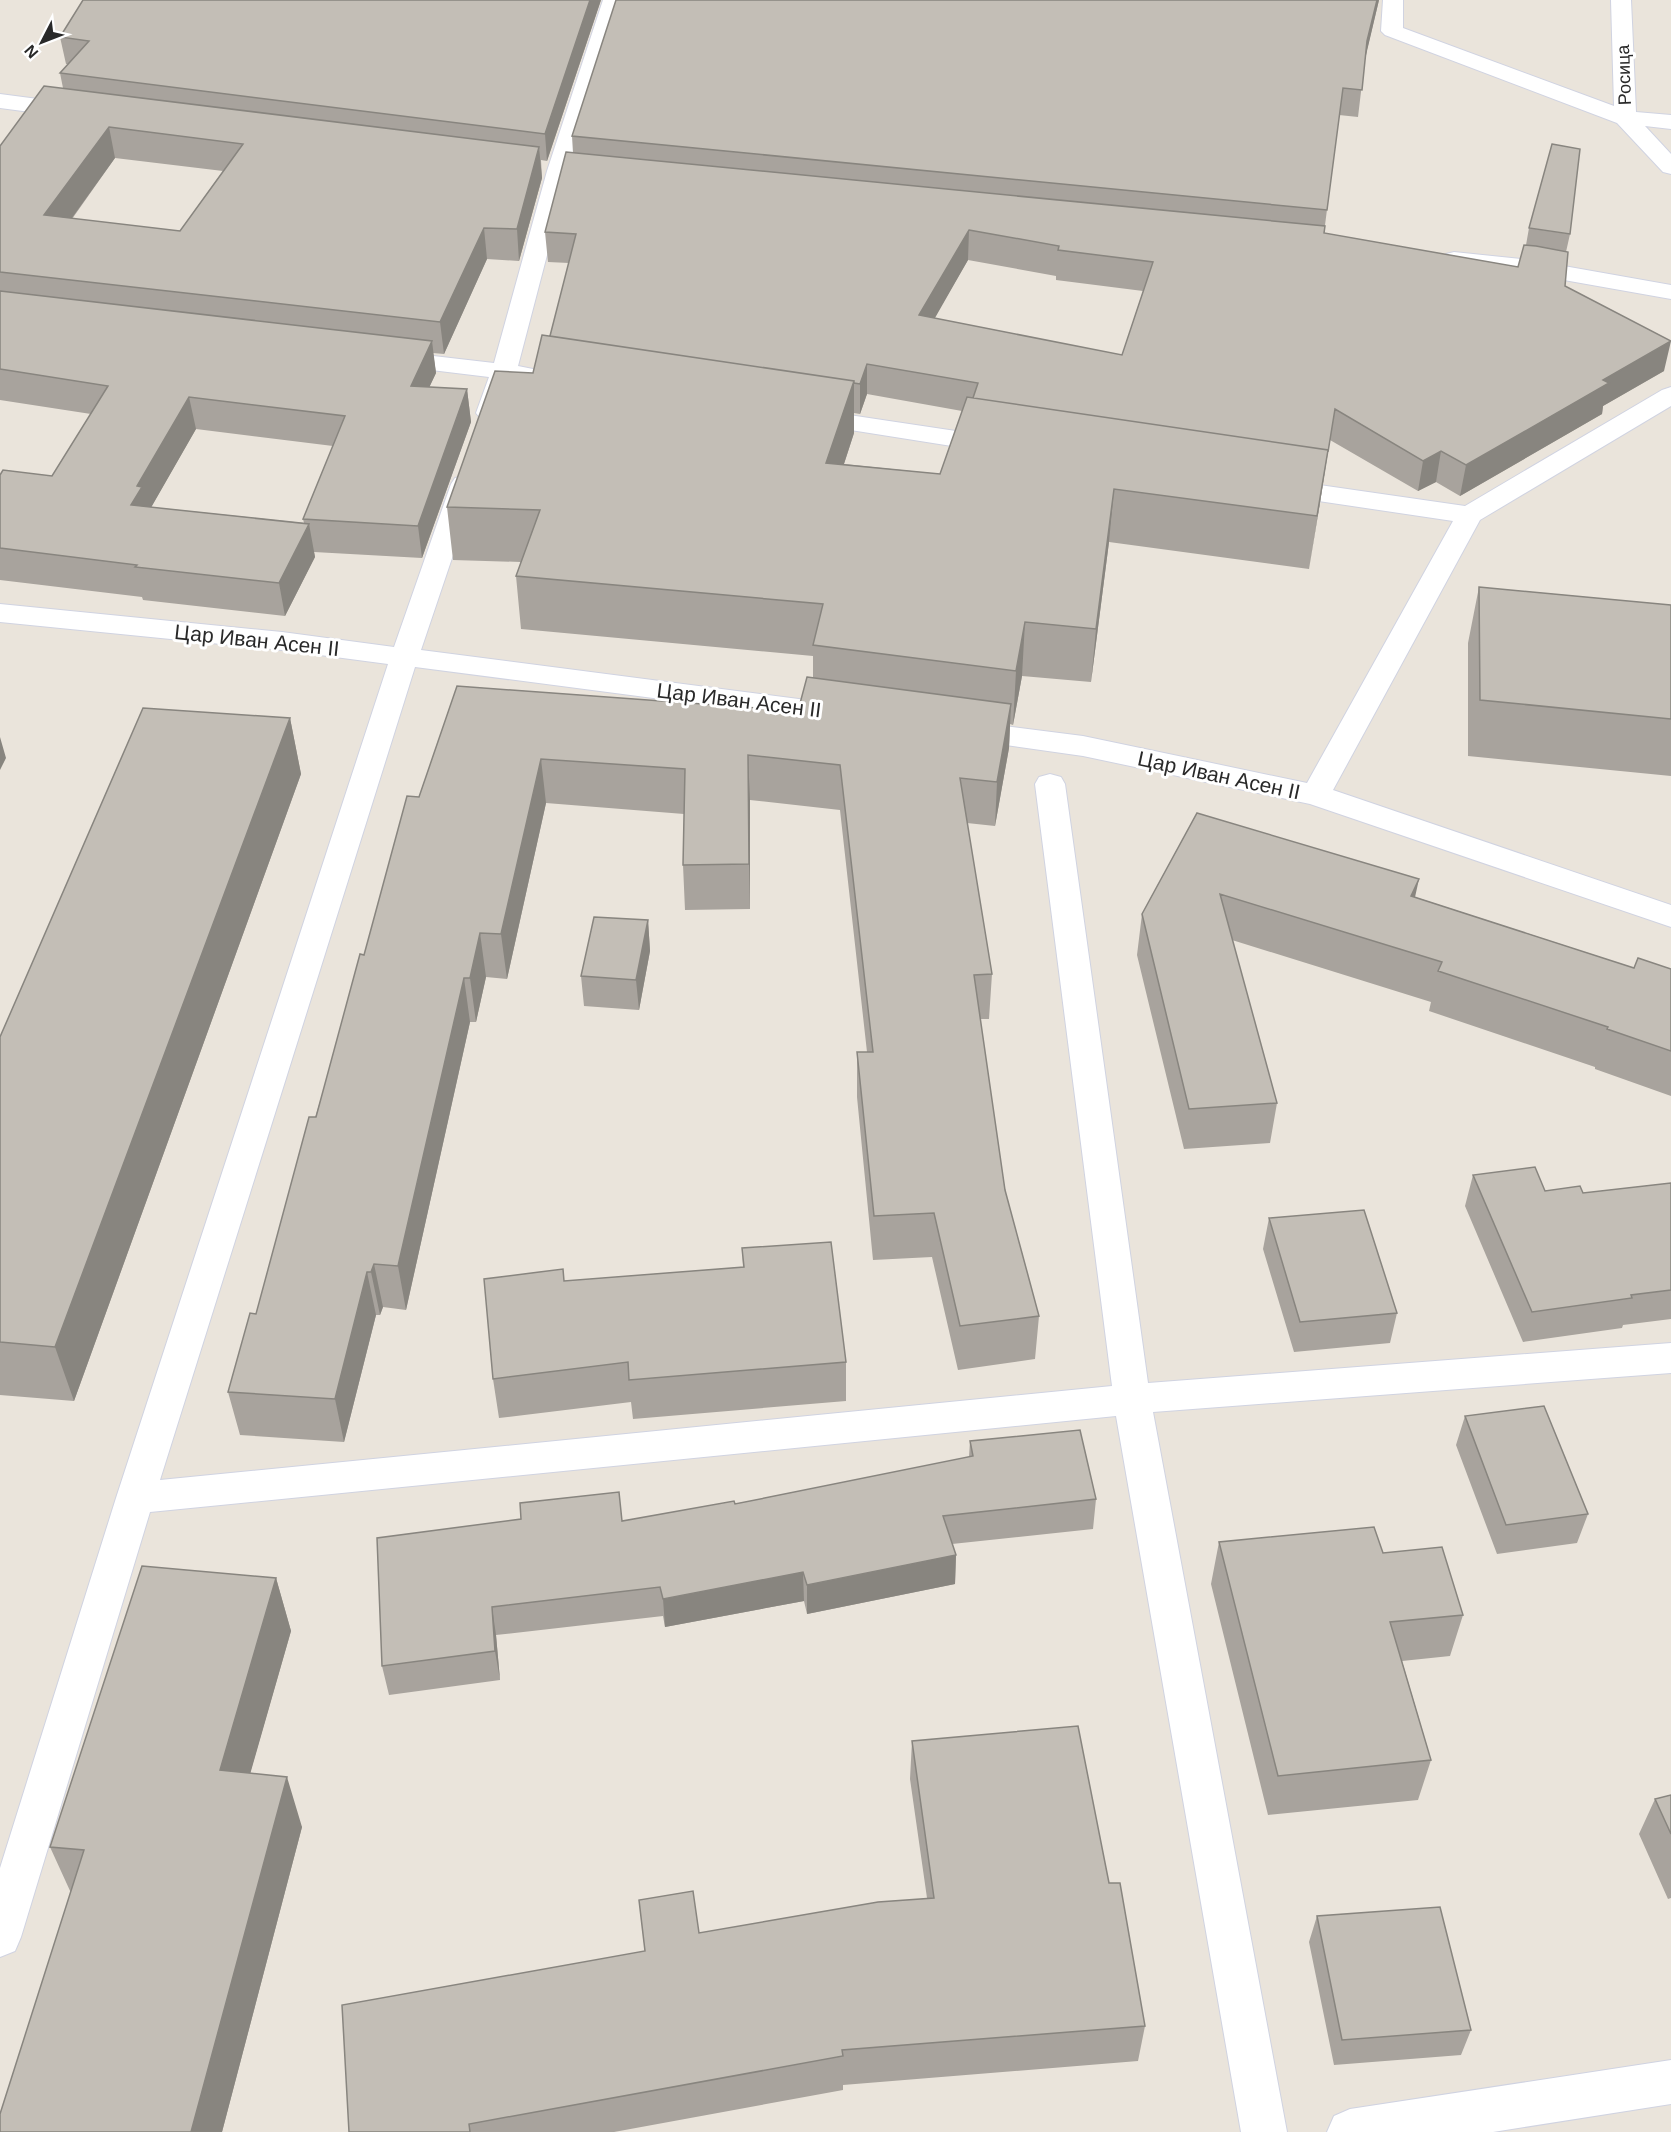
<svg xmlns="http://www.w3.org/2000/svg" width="1671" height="2132" font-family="Arial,sans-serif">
	<rect width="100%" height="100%" fill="#eae4db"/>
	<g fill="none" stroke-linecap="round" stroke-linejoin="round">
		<g stroke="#d0d3e1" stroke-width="2">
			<path id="minor" d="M 603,0 L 623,0 L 569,171 L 518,366 L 533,369 L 537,374 L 533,379 L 513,380 L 498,418 L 489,421 L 480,418 L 476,413 L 489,377 L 390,365 L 381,363 L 378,358 L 381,353 L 390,351 L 494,363 L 547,171 Z
				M 1383,0 L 1403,0 L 1403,28 L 1614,106 L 1611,0 L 1631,0 L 1636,112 L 1671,115 L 1671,129 L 1645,126 L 1671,154 L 1671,174 L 1663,172 L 1617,123 L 1385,35 L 1381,31 Z
				M 0,94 L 76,104 L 84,106 L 87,111 L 84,116 L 76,118 L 0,108 Z
				M 1454,252 L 1530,260 L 1671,285 L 1671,299 L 1530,274 L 1446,264 L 1442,259 L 1446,254 Z
				M 1671,387 L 1671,406 L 1480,520 L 1333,790 L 1671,905 L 1671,927 L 1310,804 L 1083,756 L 964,739 L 954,737 L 949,730 L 954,723 L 964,721 L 1083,736 L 1307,783 L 1453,521 L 1278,495 L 1269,493 L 1265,487 L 1269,481 L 1278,479 L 1465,506 L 1662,390 Z
				M 809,409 L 996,437 L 1005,440 L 1009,445 L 1005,450 L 996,453 L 800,422 L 796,417 L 800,412 Z
				M 464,476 L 473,478 L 477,484 L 421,650 L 845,705 L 855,707 L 859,714 L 855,721 L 845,723 L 415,667 L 160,1480 L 1112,1386 L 1035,784 L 1039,777 L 1050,774 L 1061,777 L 1065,784 L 1148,1383 L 1671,1343 L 1671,1373 L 1153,1412 L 1287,2132 L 1241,2132 L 1116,1416 L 150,1512 L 21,1937 L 15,1951 L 0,1957 L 0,1868 L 116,1498 L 388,664 L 282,650 L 0,622 L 0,604 L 282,632 L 394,647 L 451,484 L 455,478 Z
				M 1671,2060 L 1671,2104 L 1493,2132 L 1327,2132 L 1334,2116 L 1350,2109 Z"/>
		</g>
		<use href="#minor" fill="#fff" fill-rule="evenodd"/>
	</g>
	<path fill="#a8a39d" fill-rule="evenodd" d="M 601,0 L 547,161 L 541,160 L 542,178 L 519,261 L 487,259 L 444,354 L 433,353 L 436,373 L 429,387 L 467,389 L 471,422 L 422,558 L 314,552 L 315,557 L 285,616 L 143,600 L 142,597 L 0,580 L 0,475 L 52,476 L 91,414 L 0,400 L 0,146 L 63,88 L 60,73 L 68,64 L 66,64 L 60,37 ZM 115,158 L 223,171 L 180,231 L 72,219 ZM 196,429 L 333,446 L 303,519 L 304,523 L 151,507 Z
		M 1379,0 L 1365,58 L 1358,117 L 1339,115 L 1324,233 L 1518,267 L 1526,245 L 1529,228 L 1570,234 L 1566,252 L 1565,286 L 1664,371 L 1603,406 L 1602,414 L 1460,496 L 1436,482 L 1418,491 L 1330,440 L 1309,569 L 1109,542 L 1091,682 L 1022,676 L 1013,725 L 1010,724 L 1009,748 L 995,826 L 967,823 L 992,974 L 989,1019 L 980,1019 L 1005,1190 L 1039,1316 L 1035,1359 L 958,1370 L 932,1257 L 873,1260 L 857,1097 L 857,1052 L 867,1052 L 840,810 L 750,800 L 750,909 L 685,910 L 683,865 L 684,814 L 546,803 L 507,979 L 486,977 L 476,1022 L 470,1022 L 406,1310 L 383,1307 L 380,1315 L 376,1315 L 344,1442 L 240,1435 L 228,1392 L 256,1314 L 364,955 L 419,797 L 457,686 L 798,711 L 813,678 L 813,656 L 521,629 L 516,576 L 521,562 L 453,560 L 447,507 L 533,373 L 550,336 L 569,263 L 548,262 L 545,232 L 573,153 L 572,136 ZM 968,260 L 1056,276 L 1056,280 L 1143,291 L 1122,355 L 934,318 ZM 867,394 L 962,411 L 940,474 L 844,464 L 854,433 L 854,413 L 860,414 Z
		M 1479,587 L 1671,605 L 1671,776 L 1468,756 L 1468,643 Z
		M 290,718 L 301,774 L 74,1401 L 0,1395 L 0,1037 Z
		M 1197,813 L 1415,897 L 1634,968 L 1671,969 L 1671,1096 L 1595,1069 L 1595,1067 L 1429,1011 L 1431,1002 L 1232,940 L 1277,1103 L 1270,1143 L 1184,1149 L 1137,955 L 1142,914 Z
		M 648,920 L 650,951 L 639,1010 L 584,1006 L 581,976 Z
		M 1473,1175 L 1545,1191 L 1583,1193 L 1671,1183 L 1671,1319 L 1623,1325 L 1622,1328 L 1523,1342 L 1465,1206 Z
		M 1269,1218 L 1397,1313 L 1390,1343 L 1294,1352 L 1263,1249 Z
		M 742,1248 L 846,1362 L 846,1401 L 633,1419 L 631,1402 L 499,1418 L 493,1379 L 564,1281 L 743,1267 Z
		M 1465,1416 L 1588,1514 L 1577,1543 L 1497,1554 L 1456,1445 Z
		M 970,1441 L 1096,1499 L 1093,1529 L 952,1544 L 956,1555 L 955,1584 L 807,1614 L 804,1601 L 665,1627 L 663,1616 L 496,1635 L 500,1680 L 389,1695 L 382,1666 L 521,1519 L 622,1521 L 735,1504 L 969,1457 Z
		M 1219,1542 L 1383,1553 L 1463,1615 L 1450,1656 L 1402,1661 L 1431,1760 L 1418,1800 L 1268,1815 L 1211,1584 Z
		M 276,1578 L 291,1631 L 250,1773 L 302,1827 L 222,2132 L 0,2132 L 71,1893 L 50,1847 Z
		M 912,1741 L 1109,1883 L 1145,2026 L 1138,2061 L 843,2085 L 843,2090 L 614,2132 L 349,2132 L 645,1952 L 639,1900 L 699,1933 L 927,1898 L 910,1779 Z
		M 1671,1795 L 1671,1898 L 1668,1899 L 1639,1834 L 1655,1799 Z
		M 1317,1916 L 1471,2030 L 1461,2055 L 1334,2065 L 1309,1942 Z"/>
	<path fill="#88857f" d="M 590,0 L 601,0 L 547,161 L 545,134 Z
		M 1377,0 L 1379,0 L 1363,68 L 1367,41 Z
		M 109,127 L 115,158 L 51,247 L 44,215 Z
		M 539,147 L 542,178 L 519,261 L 517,229 Z
		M 484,228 L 487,259 L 444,354 L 440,322 Z
		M 969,230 L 968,260 L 919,346 L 919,315 Z
		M 432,341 L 436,373 L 415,418 L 411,386 Z
		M 1671,341 L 1664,371 L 1603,406 L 1602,414 L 1460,496 L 1466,465 L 1603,380 Z
		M 867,364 L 867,394 L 860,414 L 860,384 Z
		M 854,381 L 854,433 L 827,516 L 826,463 Z
		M 467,389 L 471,422 L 422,558 L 418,526 Z
		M 189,397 L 196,429 L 148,513 L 131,505 L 137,486 Z
		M 1328,450 L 1320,503 L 1309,569 Z
		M 1441,451 L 1436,482 L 1418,491 L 1423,461 Z
		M 1114,489 L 1109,542 L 1091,682 L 1096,629 Z
		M 309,524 L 315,557 L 285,616 L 279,583 Z
		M 1025,622 L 1022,676 L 1013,725 L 1016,671 Z
		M 1011,704 L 1009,748 L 995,826 L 997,782 Z
		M 290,718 L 301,774 L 74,1401 L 55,1347 Z
		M 0,737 L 6,758 L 0,770 Z
		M 748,755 L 750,800 L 750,909 L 749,864 Z
		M 541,759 L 546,803 L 507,979 L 501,934 Z
		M 1419,879 L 1410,920 L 1411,896 Z
		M 648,920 L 650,951 L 639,1010 L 636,980 Z
		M 480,933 L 486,977 L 476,1022 L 470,978 Z
		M 464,978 L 470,1022 L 406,1310 L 398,1266 Z
		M 374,1264 L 383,1307 L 380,1315 L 371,1272 Z
		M 367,1272 L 376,1315 L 344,1442 L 335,1399 Z
		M 956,1555 L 955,1584 L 807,1614 L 807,1585 Z
		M 803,1572 L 804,1601 L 665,1627 L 663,1599 Z
		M 276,1578 L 291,1631 L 237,1820 L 220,1770 Z
		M 492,1607 L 496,1635 L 500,1680 L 495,1651 Z
		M 287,1777 L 302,1827 L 222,2132 L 191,2132 Z"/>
	<path fill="#c3beb6" stroke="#88857f" stroke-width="1.5" fill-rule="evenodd" d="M 83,0 L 590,0 L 545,134 L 60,73 L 89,41 L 60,37 Z
		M 616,0 L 1377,0 L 1367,41 L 1362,90 L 1343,88 L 1327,210 L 572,136 Z
		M 44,86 L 539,147 L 517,229 L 484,228 L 440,322 L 0,272 L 0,146 ZM 109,127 L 243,144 L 180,231 L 44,215 Z
		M 1552,144 L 1580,149 L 1570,234 L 1529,228 Z
		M 566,152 L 1325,226 L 1324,233 L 1518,267 L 1524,245 L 1536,246 L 1568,252 L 1565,286 L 1671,341 L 1603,380 L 1609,383 L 1466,465 L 1441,451 L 1423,461 L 1335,409 L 1328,452 L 1328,450 L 973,398 L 978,383 L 867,364 L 860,384 L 854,383 L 854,381 L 550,336 L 576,234 L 545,232 ZM 969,230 L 1059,246 L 1058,250 L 1153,262 L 1122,355 L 919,315 Z
		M 0,291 L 432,341 L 411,386 L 467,389 L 418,526 L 303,519 L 345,416 L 189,397 L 137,486 L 142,487 L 131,505 L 309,524 L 279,583 L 135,567 L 137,565 L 0,548 L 0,475 L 3,470 L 52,476 L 108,386 L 0,369 Z
		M 542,335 L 854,381 L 826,463 L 940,474 L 967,397 L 1328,450 L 1317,516 L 1114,489 L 1096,629 L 1025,622 L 1016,671 L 813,645 L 823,604 L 516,576 L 540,510 L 447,507 L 495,371 L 533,373 Z
		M 1479,587 L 1671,605 L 1671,719 L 1480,700 Z
		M 807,677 L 1011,704 L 997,782 L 960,778 L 992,974 L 974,975 L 1005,1190 L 1039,1316 L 960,1326 L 934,1213 L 874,1216 L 857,1052 L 873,1052 L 840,765 L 748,755 L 749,864 L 683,865 L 685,769 L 541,759 L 501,934 L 480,933 L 470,978 L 464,978 L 398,1266 L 374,1264 L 371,1272 L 367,1272 L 335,1399 L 228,1392 L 250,1313 L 256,1314 L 309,1117 L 316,1117 L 360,954 L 364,955 L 407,796 L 419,797 L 457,686 L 798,711 Z
		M 143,708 L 290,718 L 55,1347 L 0,1342 L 0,1037 Z
		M 1197,813 L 1419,879 L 1411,896 L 1634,968 L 1638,958 L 1671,969 L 1671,1051 L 1607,1029 L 1608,1027 L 1438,971 L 1442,962 L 1220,894 L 1277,1103 L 1189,1109 L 1142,914 Z
		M 594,917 L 648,920 L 636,980 L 581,976 Z
		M 1535,1167 L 1545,1191 L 1580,1186 L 1583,1193 L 1671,1183 L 1671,1290 L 1631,1295 L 1632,1298 L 1532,1312 L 1473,1175 Z
		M 1364,1210 L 1397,1313 L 1300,1322 L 1269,1218 Z
		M 831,1242 L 846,1362 L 629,1380 L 628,1362 L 493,1379 L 484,1279 L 563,1269 L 564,1281 L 744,1267 L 742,1248 Z
		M 1544,1406 L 1588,1514 L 1506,1525 L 1465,1416 Z
		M 1080,1430 L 1096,1499 L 943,1516 L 956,1555 L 807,1585 L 803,1572 L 663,1599 L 660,1587 L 492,1607 L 495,1651 L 382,1666 L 377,1538 L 521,1519 L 520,1503 L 619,1492 L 622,1521 L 734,1501 L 735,1504 L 973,1456 L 970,1441 Z
		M 1374,1527 L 1383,1553 L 1442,1547 L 1463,1615 L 1390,1622 L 1431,1760 L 1278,1776 L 1219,1542 Z
		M 142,1566 L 276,1578 L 220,1770 L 287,1777 L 191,2132 L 0,2132 L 0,2114 L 84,1850 L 50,1847 Z
		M 1078,1726 L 1109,1883 L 1120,1883 L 1145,2026 L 842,2050 L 843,2056 L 469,2124 L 470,2132 L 349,2132 L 342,2005 L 645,1951 L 639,1900 L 693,1891 L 699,1933 L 878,1902 L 934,1898 L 912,1741 Z
		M 1671,1795 L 1671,1834 L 1655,1799 Z
		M 1440,1907 L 1471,2030 L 1342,2040 L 1317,1916 Z"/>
	<g text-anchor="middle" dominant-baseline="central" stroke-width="6" stroke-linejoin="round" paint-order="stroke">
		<g font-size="18" fill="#292929" stroke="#fff">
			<text transform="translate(1624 75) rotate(-92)">Росица</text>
		</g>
		<g font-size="21" fill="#292929" stroke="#fff">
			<text transform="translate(257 640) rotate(6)">Цар Иван Асен II</text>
			<text transform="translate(739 700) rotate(7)">Цар Иван Асен II</text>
			<text transform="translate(1219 775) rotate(12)">Цар Иван Асен II</text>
		</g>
	</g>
	<g transform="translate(42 42) rotate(228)" stroke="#ffffff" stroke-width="4.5" paint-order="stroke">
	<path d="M0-4.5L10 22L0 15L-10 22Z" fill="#292929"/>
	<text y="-9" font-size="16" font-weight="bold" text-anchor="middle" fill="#292929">N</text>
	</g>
</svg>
